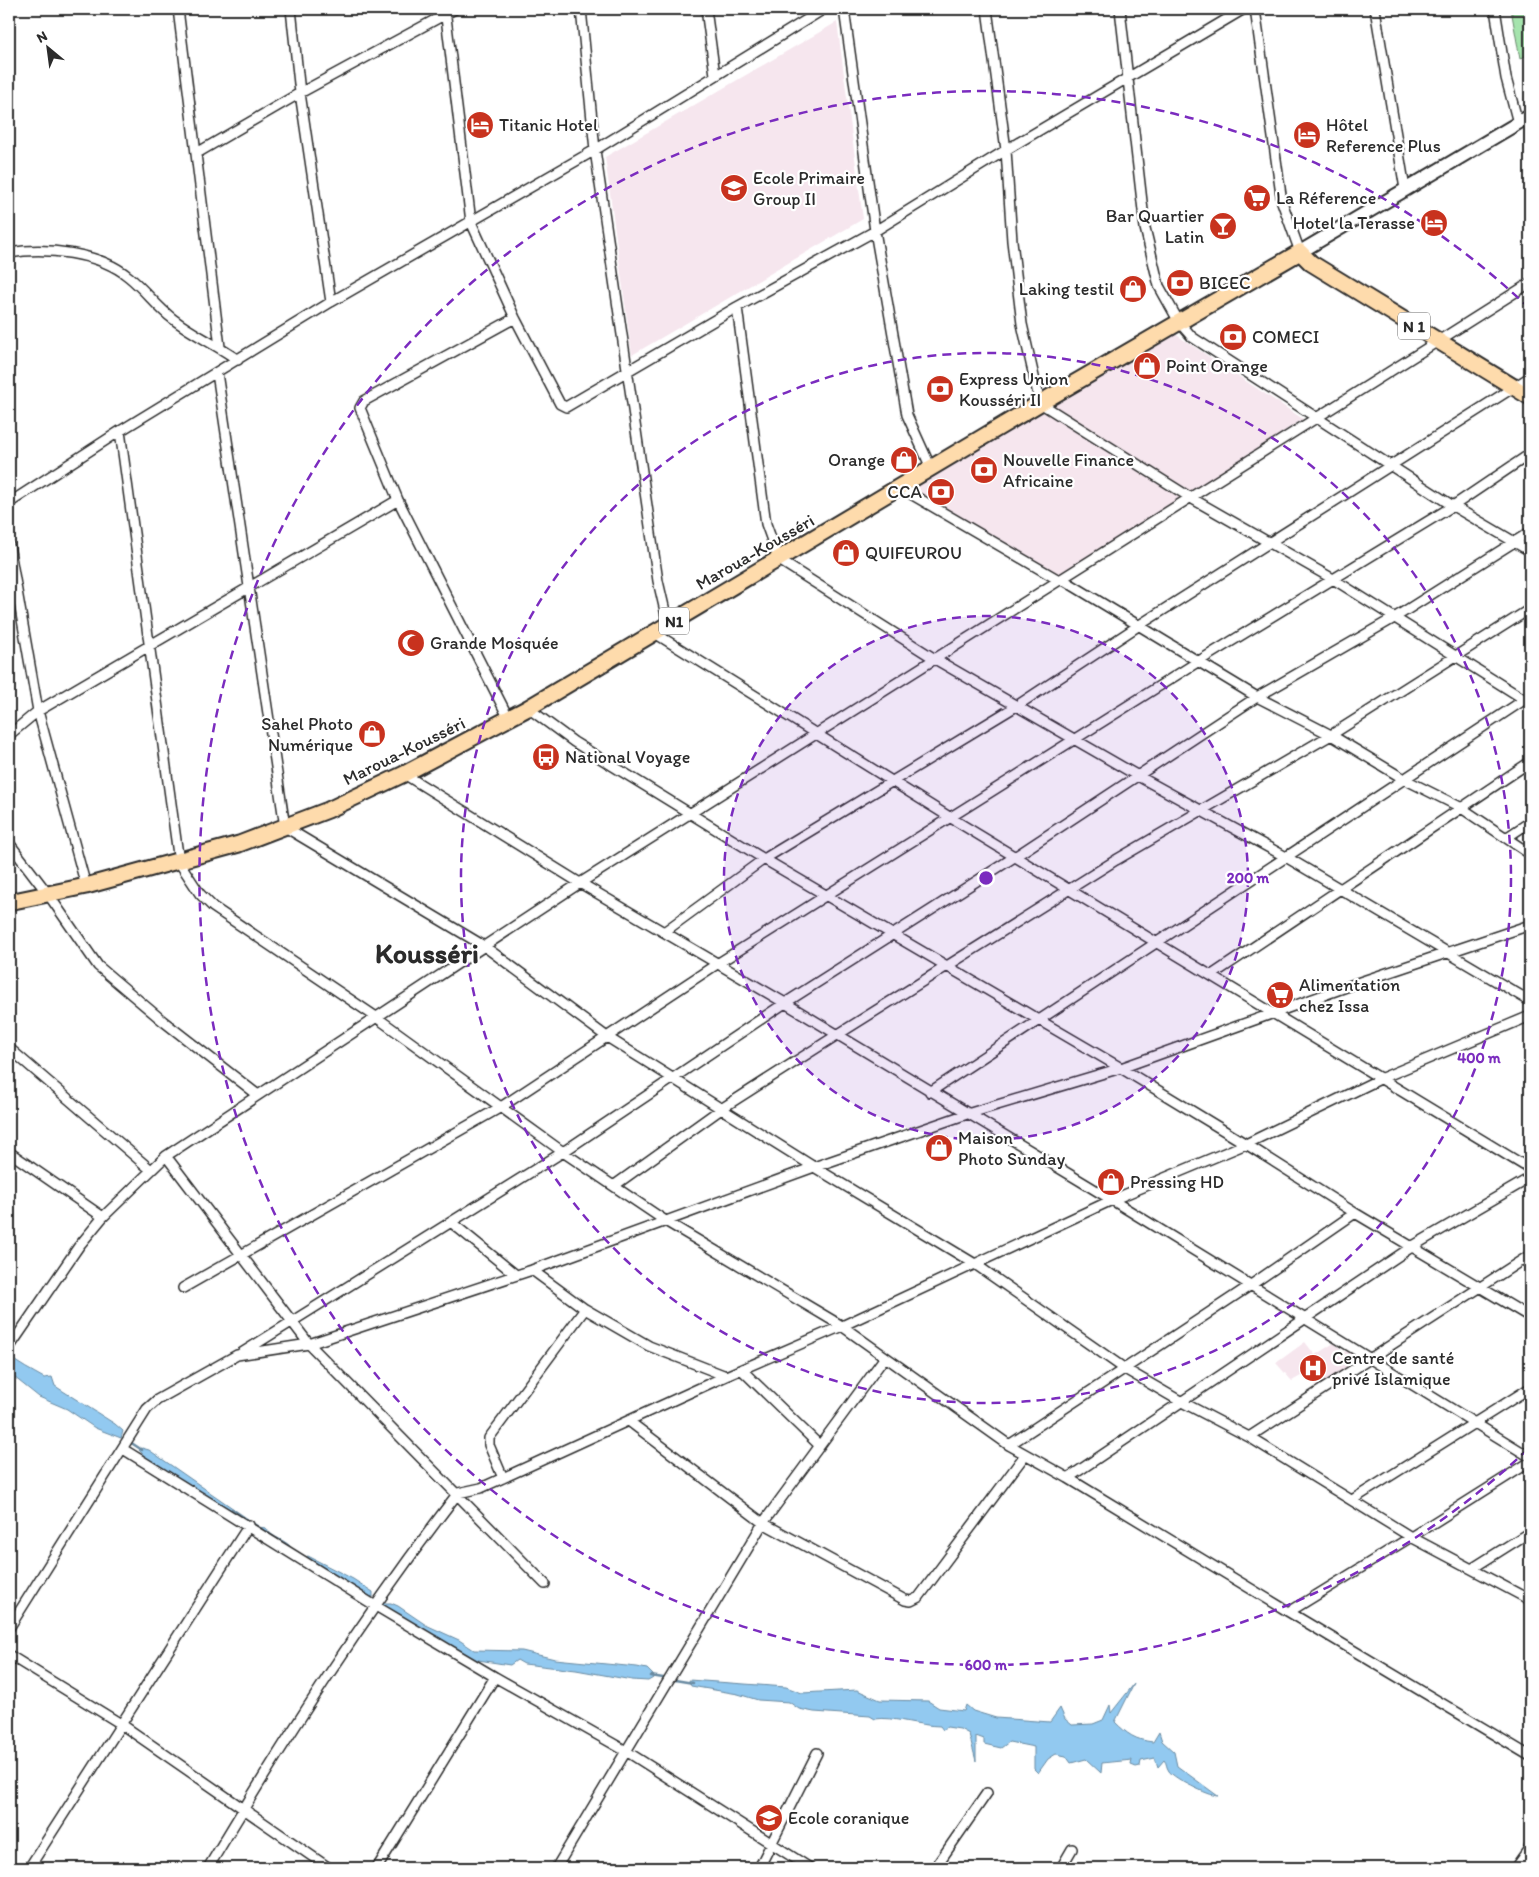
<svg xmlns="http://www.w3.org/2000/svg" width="1539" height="1877" font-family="Itim,sans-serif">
	<rect width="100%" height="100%" fill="#fff"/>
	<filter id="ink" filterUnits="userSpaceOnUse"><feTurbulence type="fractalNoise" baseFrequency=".02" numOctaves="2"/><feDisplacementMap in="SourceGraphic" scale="10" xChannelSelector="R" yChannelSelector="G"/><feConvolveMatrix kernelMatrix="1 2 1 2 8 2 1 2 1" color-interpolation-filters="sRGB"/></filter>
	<g filter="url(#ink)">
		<path fill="#f6e6ee" d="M 837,22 L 863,219 L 632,355 L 605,157 Z
			M 1172,332 L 1303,419 L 1057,579 L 903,489 Z
			M 1305,1342 L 1315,1355 L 1334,1343 L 1344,1352 L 1349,1349 L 1358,1360 L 1318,1388 L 1306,1373 L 1292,1381 L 1276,1363 Z"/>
		<path fill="#a5e4ad" stroke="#68886c" d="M 1511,9 L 1530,9 L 1530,53 L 1520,59 Z"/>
		<path fill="#92c9f0" stroke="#698aa1" d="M 9,1356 C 19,1365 32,1371 44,1378 L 52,1377 L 55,1386 L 115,1424 L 123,1431 L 121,1438 L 95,1428 L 67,1409 L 39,1397 L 9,1373 Z
			M 142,1448 L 149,1450 L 234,1509 L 234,1513 L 149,1461 L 139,1450 Z
			M 258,1527 L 266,1528 C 272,1539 287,1539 293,1550 Z
			M 308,1556 L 353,1579 L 373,1592 L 373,1597 L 366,1596 L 305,1557 Z
			M 382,1603 L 391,1603 L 398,1606 L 426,1625 L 459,1640 L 474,1650 L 522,1651 L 555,1659 L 637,1667 L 647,1669 L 655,1677 L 648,1681 L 632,1680 L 576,1670 L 524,1664 L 517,1660 L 510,1665 L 472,1659 L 383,1606 Z
			M 689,1680 L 786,1687 L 802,1693 L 857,1690 L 880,1700 L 928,1701 L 939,1708 L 964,1711 L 966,1705 L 973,1711 L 996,1718 L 1050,1722 L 1060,1708 L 1065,1719 L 1072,1725 L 1093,1724 L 1103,1720 L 1110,1705 L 1111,1713 L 1134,1684 L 1115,1722 C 1127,1734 1135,1740 1153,1742 L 1159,1732 L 1162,1741 L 1174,1752 L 1177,1766 L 1218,1796 C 1209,1796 1173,1778 1169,1771 C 1166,1767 1167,1763 1164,1760 L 1158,1767 L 1155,1758 L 1141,1761 L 1140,1766 L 1136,1767 L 1131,1765 L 1132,1760 L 1102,1763 L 1101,1773 L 1086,1759 L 1071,1763 L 1066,1756 L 1056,1754 L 1048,1759 L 1038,1773 L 1034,1769 L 1034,1747 L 1009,1742 L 1001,1748 L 984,1744 L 984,1739 L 976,1736 L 976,1761 L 969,1734 L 960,1729 L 947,1727 L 943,1730 L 940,1726 C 920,1726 892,1716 875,1719 L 870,1716 L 814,1712 L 799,1709 L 789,1702 L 758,1700 L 738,1694 L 691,1686 Z"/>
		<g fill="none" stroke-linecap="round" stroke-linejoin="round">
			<path stroke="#698aa1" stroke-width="2.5" d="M 130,1442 L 142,1450
				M 232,1509 L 261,1529
				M 651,1676 L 693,1683"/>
			<g stroke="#2b2b2b" stroke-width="12">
				<path id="street" d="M 178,9 L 220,347
					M 291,9 L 300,93 L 331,302
					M 445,9 L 471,222 L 515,318 L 560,404 L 566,407 L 737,307 L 875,231 L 1006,150 L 1244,9
					M 581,9 L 595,150 L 658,581 L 668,624
					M 706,9 L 715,75
					M 844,9 L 875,231 L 907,415 L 931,468
					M 987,9 L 1006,150 L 1012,241 L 1022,324 L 1040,403 L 1191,498 L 1333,579 L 1530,703
					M 1120,9 L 1145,228 L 1159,286 L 1179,322 L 1192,337 L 1453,506 L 1530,551
					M 1255,9 L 1282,202 L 1300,252
					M 1375,9 L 1405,189
					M 1495,9 L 1506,78 L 1518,123
					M 197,153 L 300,93 L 455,9
					M 9,253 C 45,247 99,252 129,277 C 145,290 157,307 173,319 C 194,335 217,345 238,360
					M 737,307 L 766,524 L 779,560 L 935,659 L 1138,776 L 1286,857 L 1530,1001
					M 217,373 L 285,827 L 484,946 L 607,1037 L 814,1167 L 975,1264 L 1125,1369 L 1180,1401 L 1249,1437 L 1411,1537 L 1530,1462
					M 120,431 L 179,862 L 200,894 L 213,907 L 376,1017 L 563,1152 L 667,1222 L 842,1326 L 1009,1445 L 1251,1285 L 1355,1213
					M 899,487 L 1057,579 L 1062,579 L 1257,697 L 1331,735 L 1404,779 L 1460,807 L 1530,854
					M 9,503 L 120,431 L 331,302 L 595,150 L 824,9
					M 9,545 L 38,711 L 86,886
					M 653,632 L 951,818 L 1530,1169
					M 528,708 L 574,742 L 764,859 L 1121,1068 L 1246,1144 L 1355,1213 L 1530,1317
					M 509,719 L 398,500 L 360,408 L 364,401 L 515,318
					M 9,735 L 38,711 L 398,500
					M 404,774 L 580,883 L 785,1003 L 1112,1200 L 1530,1457
					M 1506,838 L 1530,822
					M 9,843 L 48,894 L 98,966 L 163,1021 L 258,1095
					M 664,932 L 764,859 L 1018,705 L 1138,626 L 1530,377
					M 1212,975 L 1530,762
					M 9,1048 L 151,1170
					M 930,1092 L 1530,696
					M 9,1152 L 103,1217
					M 166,1156 L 309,1344 L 545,1584
					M 615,1185 L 721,1109 L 837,1035 L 1116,860 L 1331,735 L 1530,609
					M 452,1223 L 516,1275
					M 532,1270 L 585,1309 L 649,1346 L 726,1376
					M 183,1288 L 501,1107 L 717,964 L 1199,661 L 1453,506 L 1530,454
					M 9,1348 L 79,1246 L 103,1217 L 166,1156 L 580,883 L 1530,283
					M 240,1354 L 563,1152 L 785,1003 L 1016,856 L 1257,697 L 1394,618 L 1530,532
					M 742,1370 L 819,1445
					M 630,1422 L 763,1523 L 905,1600 L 911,1601 L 919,1597 L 1025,1455
					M 1249,1437 L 1530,1255
					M 1009,1445 L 1068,1478 L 1289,1612 L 1411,1537 L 1530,1600
					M 123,1449 L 374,1605 L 495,1677 L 626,1751 L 810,1868
					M 503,1478 L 489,1445 L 489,1438 L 585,1309
					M 1068,1478 L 1413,1246 L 1530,1178
					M 1352,1500 L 1530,1388
					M 1473,1568 L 1530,1532
					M 1289,1612 L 1530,1756
					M 9,1628 L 147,1409 L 157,1400 L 237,1355 L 309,1344 L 532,1270 L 814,1167 L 967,1114 L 1121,1068 L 1360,982 L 1530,925
					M 9,1655 L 121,1724 L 329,1868
					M 29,1868 L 249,1525
					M 208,1868 C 285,1739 366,1612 458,1493 L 481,1488 L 726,1376 L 842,1326 L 1112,1200 L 1246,1144 L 1382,1078 L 1530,1016
					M 377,1868 L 495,1677
					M 556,1868 L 763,1523 L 885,1357
					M 759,1868 L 817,1753
					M 935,1868 L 987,1793
					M 1061,1868 L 1072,1849
					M 1515,1868 L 1530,1847"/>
			</g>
			<g stroke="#2b2b2b" stroke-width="16">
				<path id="secondary" d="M 1300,252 L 1530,116"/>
			</g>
			<g stroke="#2b2b2b" stroke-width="19">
				<path id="highway" d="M 9,902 L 86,886 L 239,844 L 328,810 L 404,774 L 528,708 L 1040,403 L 1300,252 L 1311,263 L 1530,397"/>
			</g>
			<use href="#street" stroke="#fff" stroke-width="9"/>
			<use href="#secondary" stroke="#fff" stroke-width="12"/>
			<use href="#highway" stroke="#fedbac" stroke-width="15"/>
		</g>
	</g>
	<circle cx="986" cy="878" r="262" fill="#7b2cbf" fill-opacity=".12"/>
	<g fill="none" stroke="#7b2cbf" stroke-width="2.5" stroke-dasharray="9 6">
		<circle cx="986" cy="878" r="262"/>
		<circle cx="986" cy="878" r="525"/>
		<path d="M1528 1449A787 787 0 1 1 1528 307"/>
	</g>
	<defs>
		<g id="hotel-disc" transform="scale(1.4375)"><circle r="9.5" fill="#c8321e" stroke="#fff"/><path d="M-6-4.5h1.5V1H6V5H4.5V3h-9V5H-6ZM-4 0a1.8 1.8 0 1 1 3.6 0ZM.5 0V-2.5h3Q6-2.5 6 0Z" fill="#fff"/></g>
		<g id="school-disc" transform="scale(1.4375)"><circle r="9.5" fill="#c8321e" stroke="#fff"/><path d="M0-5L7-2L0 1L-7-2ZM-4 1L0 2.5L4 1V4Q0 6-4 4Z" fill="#fff"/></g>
		<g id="supermarket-disc" transform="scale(1.4375)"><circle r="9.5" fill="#c8321e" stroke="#fff"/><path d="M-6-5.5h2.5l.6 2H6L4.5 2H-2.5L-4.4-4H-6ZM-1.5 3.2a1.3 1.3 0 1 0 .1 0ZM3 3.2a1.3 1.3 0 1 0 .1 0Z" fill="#fff"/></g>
		<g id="bar-disc" transform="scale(1.4375)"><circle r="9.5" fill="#c8321e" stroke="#fff"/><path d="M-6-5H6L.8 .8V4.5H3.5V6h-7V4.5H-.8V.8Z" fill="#fff"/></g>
		<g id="bank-disc" transform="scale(1.4375)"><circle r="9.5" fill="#c8321e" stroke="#fff"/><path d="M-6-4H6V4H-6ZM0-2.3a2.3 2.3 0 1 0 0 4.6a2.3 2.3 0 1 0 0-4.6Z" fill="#fff"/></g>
		<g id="shop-disc" transform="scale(1.4375)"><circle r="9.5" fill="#c8321e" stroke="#fff"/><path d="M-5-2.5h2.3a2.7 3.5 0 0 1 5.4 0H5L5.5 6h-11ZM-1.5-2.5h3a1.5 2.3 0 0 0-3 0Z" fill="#fff"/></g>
		<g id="mosque-disc" transform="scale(1.4375)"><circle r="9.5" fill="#c8321e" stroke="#fff"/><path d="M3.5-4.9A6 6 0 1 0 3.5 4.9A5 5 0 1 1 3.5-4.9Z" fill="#fff"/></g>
		<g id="bus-disc" transform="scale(1.4375)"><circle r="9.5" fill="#c8321e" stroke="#fff"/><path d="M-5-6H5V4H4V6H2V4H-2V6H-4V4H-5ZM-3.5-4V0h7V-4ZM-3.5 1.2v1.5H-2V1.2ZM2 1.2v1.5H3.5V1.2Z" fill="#fff"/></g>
		<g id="hospital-disc" transform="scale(1.4375)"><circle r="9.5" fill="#c8321e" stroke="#fff"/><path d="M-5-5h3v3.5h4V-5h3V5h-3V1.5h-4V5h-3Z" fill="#fff"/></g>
	</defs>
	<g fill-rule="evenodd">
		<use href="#hotel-disc" x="480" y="125"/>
		<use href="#hotel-disc" x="1307" y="135"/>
		<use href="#school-disc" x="734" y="188"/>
		<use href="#supermarket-disc" x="1257" y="198"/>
		<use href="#hotel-disc" x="1434" y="223"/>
		<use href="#bar-disc" x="1223" y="226"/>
		<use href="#bank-disc" x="1180" y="283"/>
		<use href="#shop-disc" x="1133" y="289"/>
		<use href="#bank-disc" x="1233" y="337"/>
		<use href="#shop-disc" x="1147" y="366"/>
		<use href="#bank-disc" x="940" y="389"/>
		<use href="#shop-disc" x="904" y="460"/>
		<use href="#bank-disc" x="984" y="470"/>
		<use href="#bank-disc" x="941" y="492"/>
		<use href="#shop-disc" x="846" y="553"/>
		<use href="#mosque-disc" x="411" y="643"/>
		<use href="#shop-disc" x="372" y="734"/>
		<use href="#bus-disc" x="546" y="757"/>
		<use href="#supermarket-disc" x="1280" y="995"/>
		<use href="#shop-disc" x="939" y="1148"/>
		<use href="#shop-disc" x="1111" y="1182"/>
		<use href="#hospital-disc" x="1313" y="1368"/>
		<use href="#school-disc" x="769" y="1818"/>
	</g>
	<g text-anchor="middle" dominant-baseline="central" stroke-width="4.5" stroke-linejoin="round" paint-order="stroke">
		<g fill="#fff" stroke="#6b6b6b" stroke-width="1">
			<rect x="1398" y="312.5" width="32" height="27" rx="4"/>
			<rect x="659" y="607.5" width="30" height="27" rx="4"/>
		</g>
		<g font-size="16" font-weight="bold" fill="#2b2b2b">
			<text x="1414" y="326">N 1</text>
			<text x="674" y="621">N1</text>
		</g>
		<g font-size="18" fill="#2b2b2b" stroke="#fff" text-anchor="start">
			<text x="499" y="125">Titanic Hotel</text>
			<text x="1326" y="125">Hôtel<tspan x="1326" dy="21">Reference Plus</tspan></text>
			<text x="753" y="178">Ecole Primaire<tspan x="753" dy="21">Group II</tspan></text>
			<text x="1276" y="198">La Réference</text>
			<text x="1204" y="216" text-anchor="end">Bar Quartier<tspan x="1204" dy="21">Latin</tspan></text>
			<text x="1415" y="223" text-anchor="end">Hotel la Terasse</text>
			<text x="1199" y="283">BICEC</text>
			<text x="1114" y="289" text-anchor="end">Laking testil</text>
			<text x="1252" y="337">COMECI</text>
			<text x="1166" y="366">Point Orange</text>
			<text x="959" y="379">Express Union<tspan x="959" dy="21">Kousséri II</tspan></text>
			<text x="885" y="460" text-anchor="end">Orange</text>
			<text x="1003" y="460">Nouvelle Finance<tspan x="1003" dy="21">Africaine</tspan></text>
			<text x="922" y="492" text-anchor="end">CCA</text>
			<text x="865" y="553">QUIFEUROU</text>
			<text x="430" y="643">Grande Mosquée</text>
			<text x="353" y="724" text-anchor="end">Sahel Photo<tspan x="353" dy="21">Numérique</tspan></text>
			<text x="565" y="757">National Voyage</text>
			<text x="1299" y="985">Alimentation<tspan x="1299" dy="21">chez Issa</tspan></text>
			<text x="958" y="1138">Maison<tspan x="958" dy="21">Photo Sunday</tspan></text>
			<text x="1130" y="1182">Pressing HD</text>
			<text x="1332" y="1358">Centre de santé<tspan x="1332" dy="21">privé Islamique</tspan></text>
			<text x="788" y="1818">Ecole coranique</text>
		</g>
		<g font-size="18" fill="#2b2b2b" stroke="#fff">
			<text transform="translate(755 552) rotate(-30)">Maroua-Kousséri</text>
			<text transform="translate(404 751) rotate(-26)">Maroua-Kousséri</text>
		</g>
		<g font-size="28" font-weight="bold" fill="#2b2b2b" stroke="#fff">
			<text x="427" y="953">Kousséri</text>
		</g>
	</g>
	<circle cx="986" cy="878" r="8" fill="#7b2cbf" stroke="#fff" stroke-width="2.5"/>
	<g font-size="15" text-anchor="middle" font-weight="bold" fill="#7b2cbf" stroke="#fff" stroke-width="4.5" stroke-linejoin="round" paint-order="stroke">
		<text x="1248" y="883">200 m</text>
		<text x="1479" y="1063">400 m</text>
		<text x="986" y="1670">600 m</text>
	</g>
	<rect width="1539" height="1877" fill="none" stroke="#fff" stroke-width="30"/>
	<rect x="15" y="15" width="1509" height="1847" fill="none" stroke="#2b2b2b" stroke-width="2" filter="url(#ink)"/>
	<g transform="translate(48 48) rotate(331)" stroke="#ffffff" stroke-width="4" paint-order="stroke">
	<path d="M0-4L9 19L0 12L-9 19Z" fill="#2b2b2b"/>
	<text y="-8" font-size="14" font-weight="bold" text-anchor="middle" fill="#2b2b2b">N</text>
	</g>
</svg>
